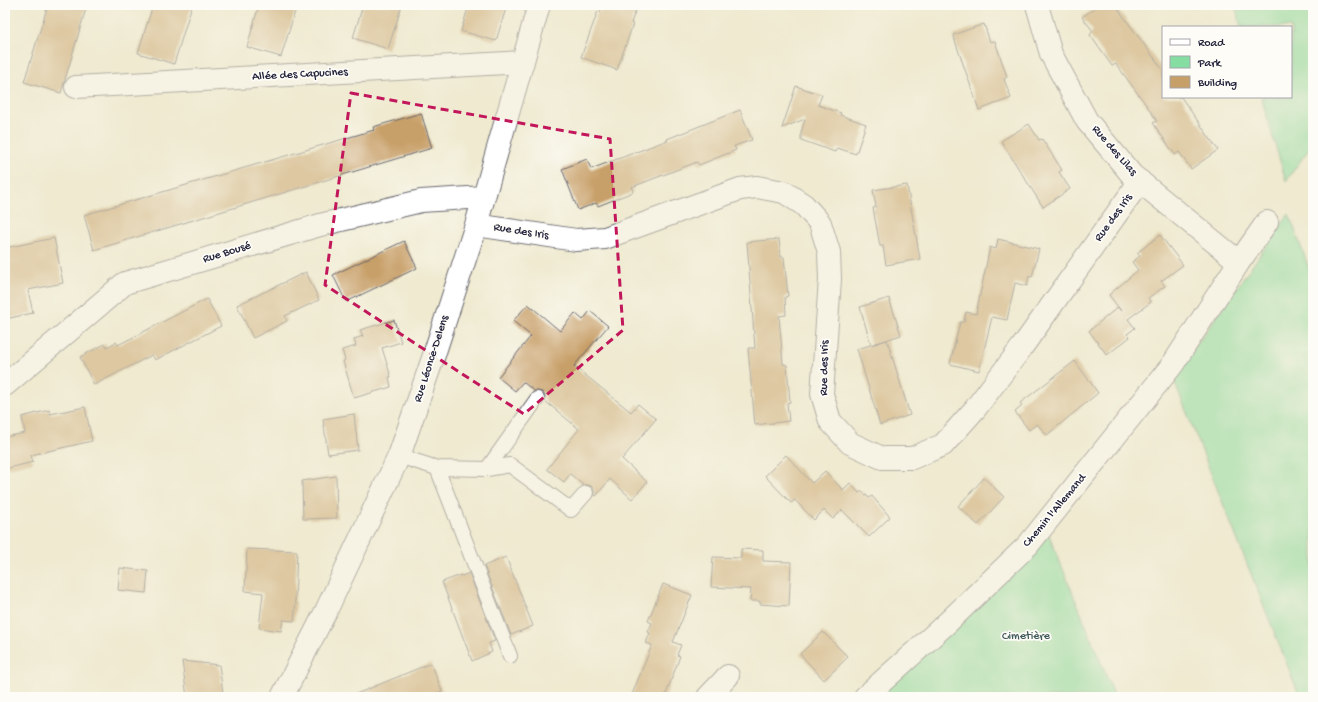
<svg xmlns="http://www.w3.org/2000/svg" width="1318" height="702" font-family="'Gochi Hand',sans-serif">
	<rect width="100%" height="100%" fill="#fdfcf7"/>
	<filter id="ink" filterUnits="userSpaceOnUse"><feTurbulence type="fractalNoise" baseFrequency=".025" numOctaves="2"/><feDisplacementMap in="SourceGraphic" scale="8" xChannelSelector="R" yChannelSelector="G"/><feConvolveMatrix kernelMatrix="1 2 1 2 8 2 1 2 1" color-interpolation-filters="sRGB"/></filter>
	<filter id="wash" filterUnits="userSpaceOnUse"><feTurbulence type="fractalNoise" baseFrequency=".012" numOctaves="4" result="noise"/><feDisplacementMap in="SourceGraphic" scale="16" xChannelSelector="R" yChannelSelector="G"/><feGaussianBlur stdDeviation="0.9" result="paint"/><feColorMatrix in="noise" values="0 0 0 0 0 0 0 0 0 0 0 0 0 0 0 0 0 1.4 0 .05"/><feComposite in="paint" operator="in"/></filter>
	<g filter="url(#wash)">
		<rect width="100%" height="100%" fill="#efead0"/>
		<path fill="#85dda2" stroke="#54806e" d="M 1235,5 L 1313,5 L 1313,143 L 1286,181 L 1261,97 L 1291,97 L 1291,27 L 1241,27 Z
			M 1289,214 L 1313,279 L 1313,697 L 1300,697 L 1173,378 Z
			M 1049,535 L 1115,697 L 873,697 Z"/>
		<g id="blocks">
			<path fill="#c79f68" d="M 48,5 L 87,5 L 61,93 L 24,82 Z
				M 153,5 L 192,5 L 174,64 L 138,53 Z
				M 259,5 L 297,5 L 281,57 L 247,47 Z
				M 363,5 L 402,5 L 388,49 L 353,38 Z
				M 469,5 L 507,5 L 496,41 L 461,31 Z
				M 603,5 L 626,5 L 636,9 L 631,23 L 633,24 L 617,70 L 581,57 L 598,11 L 600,12 Z
				M 1099,5 L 1115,5 L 1163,70 L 1163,97 L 1181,97 L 1218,150 L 1191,169 L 1179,152 L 1175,155 L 1153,123 L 1157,121 L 1147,106 L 1116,64 L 1112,66 L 1090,35 L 1093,31 L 1082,17 Z
				M 984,24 L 990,42 L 995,41 L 1007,77 L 1004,79 L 1011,98 L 979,110 L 953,35 Z
				M 796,86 L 822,95 L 818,105 L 841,113 L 840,115 L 866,124 L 856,154 L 837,148 L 835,152 L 801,140 L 801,133 L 805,119 L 782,128 Z
				M 740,110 L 752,140 L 734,146 L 736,150 L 699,165 L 697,162 L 632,187 L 633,192 L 598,206 L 596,203 L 578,210 L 562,169 L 587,159 L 591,169 L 668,140 L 667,139 Z
				M 421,113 L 432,148 L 94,250 L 84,215 L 374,130 L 373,127 Z
				M 1029,124 L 1039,140 L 1042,139 L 1062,170 L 1059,172 L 1070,189 L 1043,207 L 1001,141 Z
				M 907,185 L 920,259 L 886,265 L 883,246 L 880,246 L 873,208 L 876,207 L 873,190 Z
				M 1160,235 L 1183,265 L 1161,281 L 1165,286 L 1148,298 L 1151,302 L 1128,319 L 1135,328 L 1127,334 L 1130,337 L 1107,355 L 1089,331 L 1118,307 L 1121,311 L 1109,295 L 1138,270 L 1132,262 L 1140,256 L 1137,253 Z
				M 54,238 L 63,283 L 28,290 L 33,313 L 5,319 L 5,248 Z
				M 779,239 L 781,257 L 784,257 L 788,296 L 785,297 L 786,315 L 779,316 L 783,364 L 787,365 L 790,402 L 787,403 L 789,421 L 755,425 L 748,348 L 755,348 L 747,242 Z
				M 998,239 L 1039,249 L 1032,277 L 1029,276 L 1027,286 L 1015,283 L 1007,320 L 992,317 L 979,371 L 950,364 L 960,322 L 964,322 L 966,312 L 976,314 L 990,247 L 996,249 Z
				M 404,241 L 417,268 L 346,302 L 333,275 Z
				M 306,272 L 319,300 L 285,316 L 287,321 L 253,338 L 237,305 Z
				M 889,298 L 901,335 L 871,345 L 860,307 Z
				M 207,299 L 221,326 L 155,360 L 152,355 L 94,385 L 80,357 L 105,344 L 107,347 L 116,342 L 118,345 Z
				M 528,304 L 560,331 L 575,313 L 583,320 L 590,311 L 608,326 L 574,366 L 631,412 L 638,404 L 656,419 L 622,459 L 647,482 L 632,499 L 610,479 L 596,496 L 594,495 L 594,490 L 591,486 L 587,485 L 583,485 L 570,474 L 564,482 L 547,469 L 579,429 L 545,401 L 545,396 L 542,392 L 537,391 L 534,391 L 523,382 L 515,391 L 498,377 L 531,336 L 513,321 Z
				M 394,320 L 401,342 L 382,348 L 391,377 L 389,377 L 391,387 L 354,398 L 343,361 L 345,360 L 342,350 L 356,346 L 354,339 L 363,336 L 360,330 Z
				M 887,340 L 910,415 L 880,425 L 857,349 Z
				M 1075,361 L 1098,393 L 1047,435 L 1037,424 L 1029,430 L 1015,412 L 1022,406 L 1020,403 Z
				M 85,407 L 92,441 L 31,455 L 33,462 L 5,469 L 5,437 L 25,433 L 22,417 L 49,410 L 50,414 Z
				M 354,414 L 358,450 L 328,454 L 323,419 Z
				M 786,455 L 812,483 L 825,471 L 843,490 L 850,483 L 859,493 L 862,491 L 869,498 L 872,496 L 890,517 L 869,537 L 842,510 L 833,519 L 824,510 L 814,520 L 795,500 L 791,503 L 765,476 Z
				M 336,476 L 337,518 L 303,519 L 302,481 Z
				M 984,478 L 1004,497 L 978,525 L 958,506 Z
				M 247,549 L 297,551 L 295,602 L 296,602 L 294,621 L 283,620 L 281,631 L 259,628 L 263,593 L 245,591 Z
				M 741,549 L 763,550 L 763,561 L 791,562 L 789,606 L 760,604 L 760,601 L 750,601 L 751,589 L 711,587 L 713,557 L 741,558 Z
				M 506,557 L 533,626 L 511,635 L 484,566 Z
				M 120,568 L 148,571 L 146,593 L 118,590 Z
				M 469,573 L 495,641 L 489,643 L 492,652 L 472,661 L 442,582 L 461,575 L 462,576 Z
				M 663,584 L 692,595 L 673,642 L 681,645 L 677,655 L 680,656 L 665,697 L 631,697 L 652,645 L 646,643 L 650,633 L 648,632 L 652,623 L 648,621 Z
				M 823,632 L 848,657 L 824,680 L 800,654 Z
				M 182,661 L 219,665 L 223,693 L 219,694 L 220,697 L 187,697 Z
				M 431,663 L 442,691 L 426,697 L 349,697 Z"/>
		</g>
	</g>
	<g filter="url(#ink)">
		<use href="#blocks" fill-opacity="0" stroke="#6a686f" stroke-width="1"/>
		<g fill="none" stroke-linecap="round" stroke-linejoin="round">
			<g stroke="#6a686f" stroke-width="16">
				<path id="lane" d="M 399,456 L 437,468 L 510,656
					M 437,468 L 487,469 L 510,465 L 571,510 L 586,493
					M 487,469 L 537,399"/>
			</g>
			<g stroke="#6a686f" stroke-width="24">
				<path id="street" d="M 1037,5 L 1051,54 L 1087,121 L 1132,175 L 1239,262
					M 76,87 L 523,62
					M 476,225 L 576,240 L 605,238 L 740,189 L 757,187 L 784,192 L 804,205 L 820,223 L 829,252 L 830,279 L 822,394 L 830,421 L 850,443 L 882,458 L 912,458 L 943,445 L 975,409 L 1022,347 L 1140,181
					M 5,385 L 125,283 L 320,225 L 421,201 L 484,197
					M 282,697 L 326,611 L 399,456 L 433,358 L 476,225 L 539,5
					M 708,697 L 728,676
					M 865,697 L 948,622 L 1028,545 L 1173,364 L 1239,262 L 1267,222"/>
			</g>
			<use href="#lane" stroke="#fff" stroke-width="14"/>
			<use href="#street" stroke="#fff" stroke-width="22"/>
		</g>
	</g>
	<path d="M0 0H1318V702H0ZM 351,93 L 610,139 L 623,330 L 524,414 L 325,285 Z" fill="#efead0" fill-opacity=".55" fill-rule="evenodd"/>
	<path fill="none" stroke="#c2185b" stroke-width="3" stroke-dasharray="8 5" stroke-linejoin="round" d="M 351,93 L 610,139 L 623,330 L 524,414 L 325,285 Z"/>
	<g text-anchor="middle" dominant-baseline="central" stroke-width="3.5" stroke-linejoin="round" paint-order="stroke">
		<g font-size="12" fill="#22223b" stroke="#fdfcf7">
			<text transform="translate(300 75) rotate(-3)">Allée des Capucines</text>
			<text transform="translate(1114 151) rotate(49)">Rue des Lilas</text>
			<text transform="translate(1114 218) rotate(-54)">Rue des Iris</text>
			<text transform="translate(521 232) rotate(9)">Rue des Iris</text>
			<text transform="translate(227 253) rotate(-17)">Rue Bousé</text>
			<text transform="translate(432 359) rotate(-72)">Rue Léonce-Delens</text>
			<text transform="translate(825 368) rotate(-89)">Rue des Iris</text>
			<text transform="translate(1055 511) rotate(-50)">Chemin l'Allemand</text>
		</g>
		<g font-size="12" fill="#405a5a" stroke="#fdfcf7">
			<text x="1026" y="637">Cimetière</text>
		</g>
	</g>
	<rect width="1318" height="702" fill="none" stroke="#fdfcf7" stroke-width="20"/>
	<rect x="1162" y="26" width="130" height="72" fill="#fdfcf7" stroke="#a5a5ac"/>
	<rect x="1170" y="39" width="20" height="6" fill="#ffffff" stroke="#a5a5ac"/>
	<text x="1198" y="46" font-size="12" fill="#22223b">Road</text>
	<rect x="1170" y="56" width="20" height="12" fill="#85dda2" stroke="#a5a5ac"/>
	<text x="1198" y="66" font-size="12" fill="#22223b">Park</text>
	<rect x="1170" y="76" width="20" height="12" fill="#c79f68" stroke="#a5a5ac"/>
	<text x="1198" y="86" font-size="12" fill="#22223b">Building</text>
</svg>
